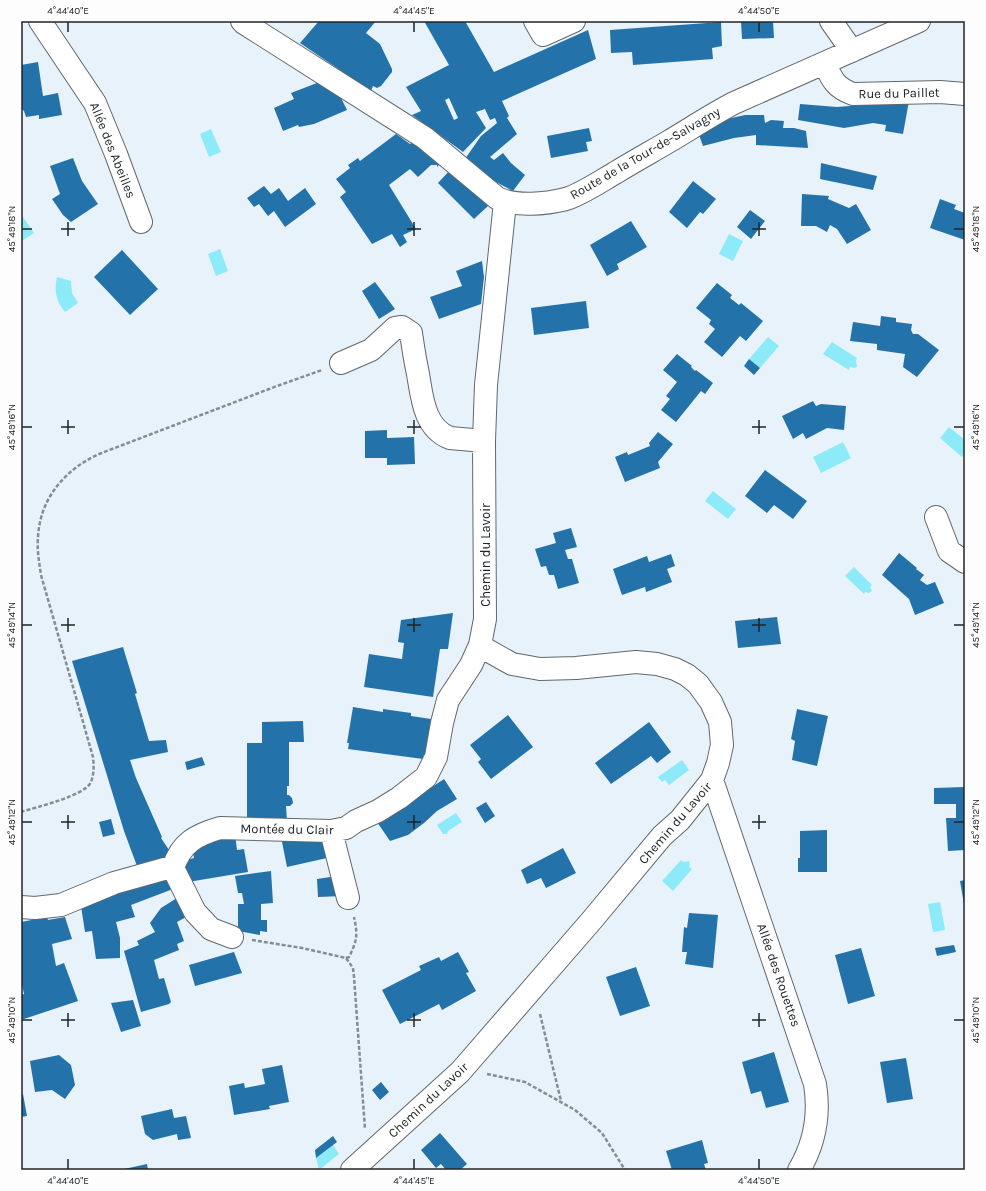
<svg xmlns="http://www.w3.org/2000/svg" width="986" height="1191" font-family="Karla,sans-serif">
	<rect width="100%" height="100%" fill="#e8f2fa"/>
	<path fill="#8ceaf9" d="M 211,129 L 221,152 L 209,157 L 200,134 Z
		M 21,214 L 34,233 L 22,241 L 21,239 Z
		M 729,234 L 743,241 L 733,261 L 719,254 Z
		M 220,249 L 228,271 L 216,276 L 208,254 Z
		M 57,277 L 71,281 L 72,293 L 78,303 L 65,312 C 56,301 54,291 57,277 Z
		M 768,337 L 779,346 L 760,368 L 749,359 Z
		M 832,342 L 857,358 L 856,360 L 857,367 L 854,368 L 850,367 L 849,370 L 823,354 Z
		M 949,427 L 965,440 L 965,453 L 962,457 L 940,438 Z
		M 843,442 L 851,458 L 821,473 L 813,457 Z
		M 713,491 L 736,509 L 728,519 L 705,501 Z
		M 854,567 L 872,585 L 870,587 L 872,591 L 869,593 L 865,592 L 864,594 L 845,576 Z
		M 682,760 L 689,770 L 669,785 L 665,780 L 662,782 L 658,777 Z
		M 456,813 L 462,822 L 448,831 L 447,834 L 443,834 L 437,825 Z
		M 681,860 L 684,862 L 689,861 L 690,864 L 689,867 L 692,869 L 673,891 L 662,881 Z
		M 940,902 L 945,930 L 933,932 L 928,904 Z
		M 333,1145 L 339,1154 L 319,1170 L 316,1158 Z"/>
	<path fill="#2373aa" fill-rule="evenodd" d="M 319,21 L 376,21 L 366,33 L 380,44 L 392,69 L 392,72 L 381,86 L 377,88 L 373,86 L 371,91 L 300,43 Z
		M 424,21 L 465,21 L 494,72 L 588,30 L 596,59 L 502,101 L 509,116 L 507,118 L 517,134 L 490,157 L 494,160 L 503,153 L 511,163 L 525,175 L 513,191 L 496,182 L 465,159 L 481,136 L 497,123 L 495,118 L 490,120 L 485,109 L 476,112 L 486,128 L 463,152 L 412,115 L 421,111 L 406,87 L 449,65 ZM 449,98 L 458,118 L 454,120 L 445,100 Z
		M 741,21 L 773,21 L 774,38 L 742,39 Z
		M 721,22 L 722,46 L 712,48 L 713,59 L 633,65 L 632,52 L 611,53 L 610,30 Z
		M 38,62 L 43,96 L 58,93 L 62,115 L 39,119 L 39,115 L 26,117 L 24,111 L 21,108 L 21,65 Z
		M 322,81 L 338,92 L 347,110 L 314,124 L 299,127 L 298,125 L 283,131 L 274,108 L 294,99 L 291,93 Z
		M 909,101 L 903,134 L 885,131 L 886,125 L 873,123 L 844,128 L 798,120 L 800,104 L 837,107 Z
		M 745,115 L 764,115 L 765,123 L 771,120 L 784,121 L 783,128 L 794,128 L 806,131 L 808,148 L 756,145 L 756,135 L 734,138 L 703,146 L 698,132 L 714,122 Z
		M 589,128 L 592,141 L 586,142 L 588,151 L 551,158 L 547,136 Z
		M 396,134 L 410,144 L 416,139 L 441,163 L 437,167 L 437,165 L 431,165 L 418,177 L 410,169 L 389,185 L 416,229 L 403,235 L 407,242 L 400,247 L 392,234 L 372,244 L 340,197 L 346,192 L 336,179 L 350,168 L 348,165 L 358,158 L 360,161 Z
		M 73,158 L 82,181 L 98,204 L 71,222 L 63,215 L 52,199 L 60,194 L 50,166 Z
		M 821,163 L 877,176 L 873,190 L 820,179 Z
		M 451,169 L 488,206 L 474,219 L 438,183 Z
		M 693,181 L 716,199 L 703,214 L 700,212 L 687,228 L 669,212 Z
		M 264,186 L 271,194 L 279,188 L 288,201 L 305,188 L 316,204 L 285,227 L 274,211 L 268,216 L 259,204 L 254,207 L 247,198 Z
		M 802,194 L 829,196 L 828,199 L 849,208 L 856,204 L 871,230 L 847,244 L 837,229 L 830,225 L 827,232 L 816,226 L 801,226 Z
		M 940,199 L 956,205 L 954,209 L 965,213 L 965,240 L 930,228 Z
		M 750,210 L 765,221 L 751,239 L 737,227 Z
		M 631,221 L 647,247 L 617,264 L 619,269 L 607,276 L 590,245 Z
		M 122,250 L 158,289 L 130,315 L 94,277 Z
		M 482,261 L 484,277 L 481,304 L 439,319 L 430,297 L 462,286 L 456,271 Z
		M 375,282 L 395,309 L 379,319 L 362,291 Z
		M 717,283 L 732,295 L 730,298 L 739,305 L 741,303 L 763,321 L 746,341 L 740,336 L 722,357 L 704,342 L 715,329 L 709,324 L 711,320 L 696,308 Z
		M 586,301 L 589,328 L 534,335 L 531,308 Z
		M 881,316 L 896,318 L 896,322 L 912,324 L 911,330 L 913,334 L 918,334 L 939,350 L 917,377 L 903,367 L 905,354 L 877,350 L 877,344 L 850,341 L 853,322 L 880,326 Z
		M 677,354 L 692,366 L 691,367 L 695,371 L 696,370 L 713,383 L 705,394 L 701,391 L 676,422 L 661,410 L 670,399 L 666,396 L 677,382 L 663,370 Z
		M 749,359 L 760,368 L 754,375 L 744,366 Z
		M 813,401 L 816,406 L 821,404 L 846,406 L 844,430 L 827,428 L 806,439 L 803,433 L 793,439 L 782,416 Z
		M 387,430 L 387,438 L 414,437 L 415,464 L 387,465 L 387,458 L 365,458 L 365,431 Z
		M 658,432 L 673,444 L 658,462 L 660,468 L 625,482 L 615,457 L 627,452 L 628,455 L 650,446 L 649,443 Z
		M 765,470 L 807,501 L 793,519 L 774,505 L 767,513 L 745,496 Z
		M 571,528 L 577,547 L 565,550 L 568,559 L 572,559 L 579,583 L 558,589 L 554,575 L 549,575 L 546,566 L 541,567 L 535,549 L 556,543 L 553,533 Z
		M 899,553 L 917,568 L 916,569 L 924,575 L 920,580 L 927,585 L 935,582 L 944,603 L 915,615 L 909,599 L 882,575 Z
		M 671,554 L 675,566 L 667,569 L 672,582 L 646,592 L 645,587 L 622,595 L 613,569 L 647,556 L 649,562 Z
		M 453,613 L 448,649 L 440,649 L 433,697 L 364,687 L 369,654 L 402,659 L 404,643 L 398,642 L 401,620 Z
		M 777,617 L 781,644 L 738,648 L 735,621 Z
		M 123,647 L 137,693 L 135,694 L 149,741 L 166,740 L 168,752 L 130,760 L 136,778 L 162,837 L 161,838 L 171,853 L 164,862 L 137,866 L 124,831 L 72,661 Z
		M 353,707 L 383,712 L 383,709 L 411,713 L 411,716 L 431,719 L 426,754 L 424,754 L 423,759 L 348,749 L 349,743 L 347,743 Z
		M 797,709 L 828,716 L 817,766 L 792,760 L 795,741 L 791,739 Z
		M 508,715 L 533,747 L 491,779 L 478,762 L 481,759 L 470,745 Z
		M 303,721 L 304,742 L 289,742 L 289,786 L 287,786 L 287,795 L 289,795 L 292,798 L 293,803 L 290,806 L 286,806 L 287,821 L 247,820 L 247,743 L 262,743 L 262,722 Z
		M 649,722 L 671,752 L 657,763 L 651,756 L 611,784 L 595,763 Z
		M 202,757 L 205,765 L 187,770 L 185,762 Z
		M 444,779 L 457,799 L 437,811 L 424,823 L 408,835 L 390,841 L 375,819 L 396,811 Z
		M 965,787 L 965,850 L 948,851 L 946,818 L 956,818 L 956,804 L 934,804 L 934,788 Z
		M 486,802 L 495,816 L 485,823 L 476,808 Z
		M 111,819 L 115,834 L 103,837 L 99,822 Z
		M 827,830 L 827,872 L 798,872 L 798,858 L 800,858 L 800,831 Z
		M 235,834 L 237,850 L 244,849 L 248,872 L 188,882 L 183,861 L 194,858 L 192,848 Z
		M 281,837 L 323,837 L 327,858 L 287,867 Z
		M 563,848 L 576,873 L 546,888 L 541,878 L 527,884 L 521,870 Z
		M 271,871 L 273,903 L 261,904 L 261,920 L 267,920 L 267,932 L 260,931 L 260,935 L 238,931 L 238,904 L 244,904 L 242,893 L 238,893 L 235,876 Z
		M 166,875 L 173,889 L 131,905 L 135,917 L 116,922 L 120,938 L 120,958 L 96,959 L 92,931 L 85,932 L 81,906 Z
		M 337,876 L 343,896 L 318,897 L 317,879 Z
		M 965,880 L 965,904 L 964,904 L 960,881 Z
		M 177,898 L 188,916 L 177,922 L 184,941 L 177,944 L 179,950 L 154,960 L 159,979 L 164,978 L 171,1002 L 169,1004 L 141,1012 L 124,951 L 139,945 L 137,941 L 155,932 L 150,923 L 161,908 Z
		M 689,913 L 718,915 L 713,968 L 685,964 L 687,952 L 682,952 L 684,927 L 687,928 Z
		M 47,917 L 48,920 L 65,917 L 72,939 L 52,944 L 56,966 L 64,963 L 78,1001 L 21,1020 L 21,995 L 24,994 L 21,980 L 21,922 Z
		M 954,945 L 956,952 L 937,956 L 935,948 Z
		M 861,948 L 875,996 L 848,1004 L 835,955 Z
		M 234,952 L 242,973 L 195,986 L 189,965 Z
		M 458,952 L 469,972 L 466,973 L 476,991 L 442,1010 L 439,1004 L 400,1024 L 382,990 L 421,970 L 419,966 L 439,957 L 441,961 Z
		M 636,967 L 650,1006 L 620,1016 L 606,977 Z
		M 133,1000 L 141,1026 L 121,1032 L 111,1003 Z
		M 774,1052 L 789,1102 L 766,1108 L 761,1091 L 751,1094 L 742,1062 Z
		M 59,1055 L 71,1065 L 75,1085 L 65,1099 L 52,1090 L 35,1092 L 30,1061 Z
		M 906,1058 L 913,1099 L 887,1103 L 880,1062 Z
		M 282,1065 L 289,1102 L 269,1106 L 270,1109 L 234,1115 L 229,1086 L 244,1083 L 245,1088 L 265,1084 L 262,1069 Z
		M 381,1082 L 389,1092 L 380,1100 L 372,1090 Z
		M 23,1094 L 27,1116 L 21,1117 L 21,1095 Z
		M 172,1109 L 174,1118 L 186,1116 L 191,1138 L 178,1140 L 177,1134 L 153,1140 L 145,1134 L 141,1116 Z
		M 440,1133 L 467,1164 L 460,1170 L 446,1170 L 441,1164 L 436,1168 L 421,1150 Z
		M 333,1136 L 337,1142 L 316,1158 L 315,1150 Z
		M 702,1140 L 708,1163 L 704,1164 L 706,1170 L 672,1170 L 666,1151 Z
		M 147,1164 L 148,1170 L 124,1170 L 124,1169 Z"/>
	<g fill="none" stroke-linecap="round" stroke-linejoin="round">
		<g stroke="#60686f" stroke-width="24">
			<path id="minor" d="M 40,21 L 95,103 L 116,154 L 141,222
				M 242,21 L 244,23 L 425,138 L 497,198 C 516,207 546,204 566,199 C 582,194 601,181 615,173 C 633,162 651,152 668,142 C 690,129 711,115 734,103 L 919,21
				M 535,21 L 543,35 L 574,21
				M 831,21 L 852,51
				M 825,64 C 832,80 836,88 853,94 L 940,92 L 965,94
				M 341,363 L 371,350 L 395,328 L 402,327 L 411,333 C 413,347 415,360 418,374 C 422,397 424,428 450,438 L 484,441
				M 936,517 L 949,551 L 965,562
				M 712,780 L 815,1084 C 820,1115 815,1143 799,1170
				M 331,831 L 348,898
				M 173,868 L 195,912 L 211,929 L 232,937
				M 21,907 L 35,908 L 61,905 L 114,883 L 164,869 L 173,868 C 181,843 196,835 220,828 L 331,831 L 346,828 L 356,821 L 378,811 L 399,798 L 426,777 L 436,757 L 442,723 L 448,700 L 471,665 L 480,645 L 485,619 L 484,441 L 486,385 L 505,202
				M 352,1170 L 460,1072 L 592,920 L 662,836 L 680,820 L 712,780 L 718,763 L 722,745 L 720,722 L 711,702 L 698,684 L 687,675 L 675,669 L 657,664 L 636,662 L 576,668 L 540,669 L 512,664 L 487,650 L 480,645"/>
		</g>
		<path stroke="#868d92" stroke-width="2.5" stroke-dasharray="4 2" stroke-linecap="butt" d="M 21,812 C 36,807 85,796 91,782 C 94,774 94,766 93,757 L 41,575 C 39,562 37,550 38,537 C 40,499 64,470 99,454 L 277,386 L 322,370
			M 252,940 L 302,948 L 346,958 L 353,968 L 354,977 L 365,1129
			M 346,958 L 349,957 C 357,941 358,935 354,917
			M 540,1014 L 561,1101
			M 487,1074 L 525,1082 L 575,1110 L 602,1133 L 625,1170"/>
		<use href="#minor" stroke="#fff" stroke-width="22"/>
	</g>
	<path fill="none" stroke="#212527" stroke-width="1.5" d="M 68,22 L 68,32M 414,22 L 414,32M 759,22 L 759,32M 68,222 L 68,236M 414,222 L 414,236M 759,222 L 759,236M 22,229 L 32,229M 61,229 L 75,229M 407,229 L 421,229M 752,229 L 766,229M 954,229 L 964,229M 68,420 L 68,434M 414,420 L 414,434M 759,420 L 759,434M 22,427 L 32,427M 61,427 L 75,427M 407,427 L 421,427M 752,427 L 766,427M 954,427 L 964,427M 68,618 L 68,632M 414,618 L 414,632M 759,618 L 759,632M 22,625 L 32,625M 61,625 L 75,625M 407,625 L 421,625M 752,625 L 766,625M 954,625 L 964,625M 68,815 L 68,829M 414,815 L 414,829M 759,815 L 759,829M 22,822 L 32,822M 61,822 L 75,822M 407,822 L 421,822M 752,822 L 766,822M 954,822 L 964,822M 68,1013 L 68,1027M 414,1013 L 414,1027M 759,1013 L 759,1027M 22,1020 L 32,1020M 61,1020 L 75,1020M 407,1020 L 421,1020M 752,1020 L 766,1020M 954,1020 L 964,1020M 68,1159 L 68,1169M 414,1159 L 414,1169M 759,1159 L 759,1169"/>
	<g text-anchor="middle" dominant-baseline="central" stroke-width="3.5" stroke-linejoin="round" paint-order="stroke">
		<g font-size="13" fill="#212527" stroke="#fdfdfd">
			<text transform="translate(899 93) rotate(-1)">Rue du Paillet</text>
			<text transform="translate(113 150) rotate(68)">Allée des Abeilles</text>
			<text transform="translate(645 153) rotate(-30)">Route de la Tour-de-Salvagny</text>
			<text transform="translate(485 555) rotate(-90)">Chemin du Lavoir</text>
			<text transform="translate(675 823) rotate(-49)">Chemin du Lavoir</text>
			<text transform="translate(287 829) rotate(1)">Montée du Clair</text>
			<text transform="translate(779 975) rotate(71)">Allée des Rouettes</text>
			<text transform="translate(428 1100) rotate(-43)">Chemin du Lavoir</text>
		</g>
	</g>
	<rect width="986" height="1191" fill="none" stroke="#fdfdfd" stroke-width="44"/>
	<rect x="22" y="22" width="942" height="1147" fill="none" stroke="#212527" stroke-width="1.5"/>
	<g font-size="10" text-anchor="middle" fill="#212527">
		<text x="68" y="14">4°44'40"E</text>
		<text x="414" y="14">4°44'45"E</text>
		<text x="759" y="14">4°44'50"E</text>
		<text transform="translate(11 229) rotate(-90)" y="4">45°49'18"N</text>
		<text transform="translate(975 229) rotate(-90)" y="4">45°49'18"N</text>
		<text transform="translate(11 427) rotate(-90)" y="4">45°49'16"N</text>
		<text transform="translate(975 427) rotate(-90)" y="4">45°49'16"N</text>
		<text transform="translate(11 625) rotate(-90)" y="4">45°49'14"N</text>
		<text transform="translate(975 625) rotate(-90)" y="4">45°49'14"N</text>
		<text transform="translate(11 822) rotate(-90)" y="4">45°49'12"N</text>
		<text transform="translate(975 822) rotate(-90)" y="4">45°49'12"N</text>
		<text transform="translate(11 1020) rotate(-90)" y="4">45°49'10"N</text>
		<text transform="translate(975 1020) rotate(-90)" y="4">45°49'10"N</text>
		<text x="68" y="1184">4°44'40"E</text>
		<text x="414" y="1184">4°44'45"E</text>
		<text x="759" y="1184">4°44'50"E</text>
	</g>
</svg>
